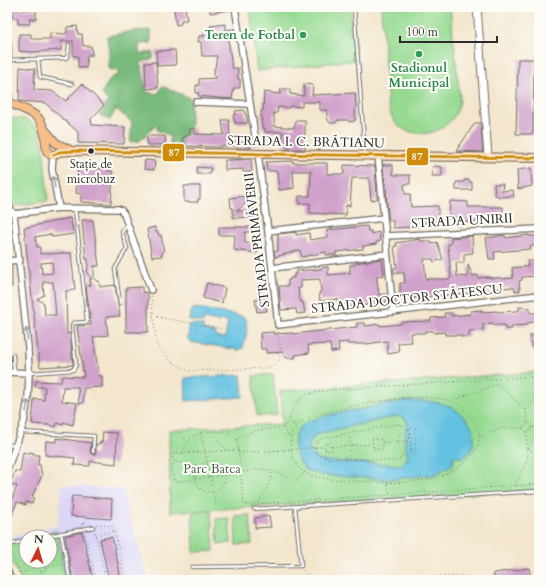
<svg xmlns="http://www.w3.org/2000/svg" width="546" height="587" font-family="Cardo,serif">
	<rect width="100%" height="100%" fill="#fdfcf7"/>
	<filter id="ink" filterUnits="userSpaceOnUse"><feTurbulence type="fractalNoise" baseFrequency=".025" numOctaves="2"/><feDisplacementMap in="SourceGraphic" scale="8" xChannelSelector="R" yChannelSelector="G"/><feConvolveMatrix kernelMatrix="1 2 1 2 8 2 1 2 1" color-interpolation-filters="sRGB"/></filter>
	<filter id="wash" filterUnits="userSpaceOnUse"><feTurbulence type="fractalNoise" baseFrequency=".012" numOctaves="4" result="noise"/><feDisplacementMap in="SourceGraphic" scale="16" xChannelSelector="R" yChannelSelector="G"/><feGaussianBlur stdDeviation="0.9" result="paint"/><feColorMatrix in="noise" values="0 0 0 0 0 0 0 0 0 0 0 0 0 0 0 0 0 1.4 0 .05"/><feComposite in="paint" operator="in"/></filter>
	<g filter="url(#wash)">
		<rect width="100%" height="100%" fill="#f3e6cd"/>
		<path fill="#dad6f7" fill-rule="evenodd" d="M 62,485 L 122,489 L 148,580 L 21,580 L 7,554 L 7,538 L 58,525 ZM 26,537 L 50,537 L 50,561 L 26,561 Z"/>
		<path fill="#96da92" stroke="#60825e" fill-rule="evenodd" d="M 266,7 L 350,7 L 356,60 L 257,71 L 250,9 Z
			M 381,7 L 450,7 L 460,100 C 457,123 435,138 412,132 C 406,131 398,127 394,121 C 392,117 390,111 388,107 Z
			M 11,118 L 26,119 L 38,128 L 43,145 L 48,201 L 13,206 L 7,197 L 7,123 Z
			M 539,372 L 539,490 L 170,512 L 169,430 L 282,424 L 280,391 ZM 403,401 C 422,401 444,400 459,413 C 461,415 465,417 466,419 C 468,423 469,430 470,434 C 473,444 474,448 466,456 L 456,456 L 453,458 L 453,464 L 436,474 L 394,479 L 322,475 L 306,470 L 298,459 L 295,442 L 309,421 L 329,415 Z
			M 273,374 L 277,415 L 257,416 L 253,376 Z
			M 397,416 L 402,417 L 406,419 C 408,426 405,430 405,436 C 404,444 407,450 408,457 L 402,465 L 324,461 C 316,459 308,453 309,444 L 315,435 L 325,432 Z
			M 211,511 L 214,551 L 194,552 L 192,513 Z
			M 250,515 L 252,544 L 236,545 L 235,516 Z
			M 229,518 L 231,543 L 218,544 L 216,519 Z
			M 57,531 L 65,580 L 21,580 L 7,554 L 7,542 L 26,538 L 26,561 L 50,561 L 50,537 L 30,537 Z"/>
		<path fill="#78ba7c" stroke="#527254" d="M 151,30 L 151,43 L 139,44 L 139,54 L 153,52 L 153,59 L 141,62 L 146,92 L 158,94 L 162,86 L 190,98 L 191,124 L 187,134 L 181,137 L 181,148 L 170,148 L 170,136 L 157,130 L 157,124 L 140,141 L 130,142 L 132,122 L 116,109 L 110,120 L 99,115 L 108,101 L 101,93 L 112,77 L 118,75 L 118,71 L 109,69 L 109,54 L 107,36 L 134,31 Z"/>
		<path fill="#63c1e1" stroke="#477686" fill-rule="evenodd" d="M 195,308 L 241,316 L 246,319 L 247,331 L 243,348 L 239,350 L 191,342 L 188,339 L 189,324 L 203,326 L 203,330 L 216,333 L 216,337 L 225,338 L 228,322 L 219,320 L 218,322 L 204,319 L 203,323 L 189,320 L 192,310 Z
			M 241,375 L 243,397 L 186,401 L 185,378 Z
			M 403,401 C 418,401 435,400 449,406 C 455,408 460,413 464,417 C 475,427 476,437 471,451 L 462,458 L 456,456 L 453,458 L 453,464 L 436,474 L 394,479 L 383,479 L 322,475 L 313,472 L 306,470 L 298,459 L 295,448 L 295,436 L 299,428 L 309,421 L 329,415 ZM 397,416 L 402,417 L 406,419 L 407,423 L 405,434 L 405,444 L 408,457 L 402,465 L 324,461 C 316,459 308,453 309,444 L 315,435 L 325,432 Z"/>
		<g id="blocks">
			<path fill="#d0a2cb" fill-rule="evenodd" d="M 185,7 L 187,20 L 181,20 L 181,24 L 176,25 L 174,9 Z
				M 210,7 L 229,7 L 229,10 L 210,13 Z
				M 13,8 L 22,8 L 23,10 L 36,9 L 36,19 L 29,19 L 30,24 L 18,24 L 18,18 L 12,18 Z
				M 226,24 L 226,30 L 234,29 L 235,37 L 228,38 L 232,68 L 238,68 L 238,79 L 240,79 L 240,88 L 234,88 L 232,99 L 198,96 L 199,93 L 196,93 L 196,85 L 199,86 L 199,79 L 217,78 L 214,75 L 214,68 L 215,68 L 217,56 L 202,56 L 201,42 L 198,42 L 199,36 L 205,36 L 204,32 L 211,32 L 210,26 Z
				M 77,26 L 78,34 L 82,34 L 83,46 L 91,46 L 92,55 L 87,55 L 86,68 L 78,67 L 78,56 L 73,56 L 73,41 L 62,41 L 61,50 L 31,52 L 19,51 L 19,34 L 31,34 L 31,39 L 50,39 L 50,33 L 65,34 L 67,33 L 67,27 Z
				M 175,50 L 176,65 L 157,66 L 156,51 Z
				M 518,59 L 534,59 L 533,134 L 516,134 Z
				M 156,62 L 158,88 L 146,89 L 145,63 Z
				M 20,67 L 35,69 L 34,90 L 52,91 L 66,101 L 82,84 L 104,105 L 91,119 L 92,125 L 125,127 L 124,144 L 78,143 L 78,132 L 45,103 L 19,101 Z
				M 304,84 L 313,85 L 312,95 L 355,93 L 356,107 L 355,108 L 355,121 L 349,122 L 348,120 L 338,120 L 335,123 L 330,123 L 327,118 L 327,110 L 320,110 L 320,102 L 302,102 L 302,107 L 290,106 L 289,108 L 278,107 L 277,113 L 274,113 L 274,126 L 294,128 L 296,120 L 305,120 L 305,149 L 287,149 L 287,146 L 282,145 L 283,132 L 265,132 L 265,128 L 262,128 L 261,111 L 263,111 L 264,92 L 280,94 L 281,89 L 290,89 L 290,94 L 304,96 Z
				M 244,110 L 245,114 L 246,114 L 248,123 L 235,123 L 233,115 L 236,114 L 235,111 Z
				M 222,120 L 229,120 L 230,136 L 235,137 L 235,146 L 221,146 L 221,147 L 182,146 L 182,138 L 189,135 L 190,129 L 195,128 L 195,134 L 224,135 Z
				M 475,123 L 481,123 L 483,152 L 456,151 Z
				M 147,136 L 165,136 L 165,145 L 147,145 Z
				M 237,142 L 251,142 L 251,148 L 237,148 Z
				M 251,159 L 252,172 L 243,172 L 243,169 L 225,170 L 225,160 Z
				M 145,160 L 155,161 L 154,170 L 144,169 Z
				M 293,161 L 293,163 L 327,163 L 327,174 L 344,174 L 344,165 L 375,166 L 377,199 L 371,200 L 369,178 L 352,178 L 350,206 L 346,205 L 346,215 L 310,213 L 310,203 L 299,204 L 299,196 L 310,196 L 311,171 L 293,171 L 294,188 L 279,190 L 277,171 L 267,171 L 266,162 Z
				M 383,165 L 393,165 L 393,175 L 410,175 L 410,184 L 404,184 L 405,194 L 410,194 L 411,207 L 438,206 L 438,221 L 425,221 L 425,226 L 393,228 L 393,220 L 389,220 L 387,205 L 386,184 L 385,184 Z
				M 433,166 L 442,167 L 442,176 L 432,176 Z
				M 78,167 L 104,169 L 113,172 L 111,204 L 81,202 L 81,194 L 76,193 Z
				M 197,167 L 211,168 L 210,174 L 197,174 Z
				M 531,168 L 532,186 L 518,189 L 517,170 Z
				M 464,180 L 469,180 L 469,182 L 472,182 L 472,190 L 456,190 L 456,182 L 464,182 Z
				M 494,184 L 503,184 L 502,191 L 513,190 L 514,196 L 501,197 L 495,195 Z
				M 184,186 L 200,186 L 200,199 L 198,199 L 198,202 L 184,202 Z
				M 246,196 L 246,203 L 237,211 L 259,210 L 259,217 L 233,218 L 233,208 L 231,208 L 230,198 Z
				M 450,201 L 468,202 L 468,207 L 503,207 L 503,221 L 460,222 L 460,226 L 455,225 L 456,218 L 449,218 Z
				M 70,218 L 74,234 L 52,237 L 51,234 L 35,237 L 37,247 L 40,247 L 40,254 L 71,253 L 75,290 L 66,291 L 67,334 L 70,333 L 73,365 L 40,367 L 24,228 ZM 52,262 L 53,273 L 42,274 L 41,263 ZM 43,282 L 53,282 L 56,315 L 45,315 L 44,303 L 37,299 L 44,295 Z
				M 82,220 L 93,220 L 99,266 L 94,266 L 94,279 L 96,279 L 96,281 L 99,281 L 100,287 L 115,285 L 120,316 L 106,317 L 108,335 L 93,337 L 99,376 L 102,376 L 102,387 L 84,388 L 83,403 L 79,404 L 78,387 L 63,387 L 62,401 L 77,403 L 73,425 L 63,422 L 63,425 L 57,423 L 56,427 L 49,425 L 32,424 L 34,399 L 44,400 L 45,387 L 35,387 L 36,381 L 61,382 L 63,376 L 84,377 L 77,326 L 91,325 L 86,286 L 91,285 L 90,279 L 92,279 L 87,273 L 88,266 L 88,259 L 86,259 Z
				M 367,226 L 368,231 L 371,231 L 371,234 L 379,232 L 380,241 L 376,242 L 376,244 L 363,246 L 363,249 L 336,252 L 336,255 L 326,255 L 326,252 L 302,257 L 300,250 L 275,257 L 274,252 L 278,251 L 278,234 L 296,232 L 296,235 L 309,233 L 310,240 L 328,237 L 327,230 Z
				M 155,227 L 156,232 L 158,232 L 159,236 L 161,235 L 164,252 L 162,253 L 162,256 L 152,257 L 147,229 Z
				M 219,227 L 258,227 L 259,232 L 245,232 L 245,243 L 256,244 L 255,248 L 257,248 L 257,253 L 234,250 L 235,235 L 219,235 Z
				M 505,235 L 505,238 L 529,235 L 529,236 L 539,236 L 539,246 L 530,246 L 531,249 L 494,252 L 495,259 L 489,259 L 486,238 Z
				M 472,236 L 473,253 L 464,254 L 464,263 L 456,263 L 457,276 L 468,277 L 468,265 L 473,276 L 478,275 L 478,278 L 490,277 L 490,278 L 501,278 L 502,279 L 513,278 L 512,268 L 528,266 L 527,261 L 536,261 L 536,276 L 522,277 L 522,280 L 519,281 L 520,291 L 515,291 L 514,287 L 491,289 L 488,291 L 479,285 L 479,293 L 458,294 L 456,291 L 447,291 L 447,295 L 427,297 L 428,299 L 421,299 L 421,297 L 412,298 L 411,296 L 402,295 L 400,293 L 400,283 L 405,283 L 404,273 L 394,273 L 394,268 L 397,267 L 394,246 L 397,246 L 396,243 L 420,239 L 421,241 L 430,241 L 432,244 L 437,242 L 443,259 L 434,262 L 433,259 L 424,259 L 426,279 L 449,279 L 451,278 L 448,244 L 451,244 L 451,238 Z
				M 382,259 L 384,275 L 377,276 L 377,282 L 379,295 L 386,294 L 387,302 L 365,305 L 365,306 L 346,307 L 346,308 L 339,309 L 338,299 L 320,301 L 319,293 L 321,292 L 320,279 L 302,280 L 301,281 L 301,288 L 298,288 L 299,299 L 300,299 L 300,302 L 303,302 L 305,313 L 297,314 L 296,309 L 281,310 L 279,286 L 288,286 L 288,280 L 290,280 L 290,278 L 294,278 L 294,274 L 296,274 L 296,271 L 321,269 L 321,268 L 328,267 L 328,275 L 350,273 L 350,265 L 355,265 L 355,263 Z
				M 7,266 L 12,266 L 12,287 L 7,288 Z
				M 207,283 L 225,288 L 222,303 L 203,298 Z
				M 142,287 L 142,292 L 148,293 L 148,332 L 126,332 L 126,288 Z
				M 265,299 L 267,311 L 257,312 L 255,300 Z
				M 519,307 L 530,308 L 530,313 L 539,313 L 539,321 L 527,323 L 527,325 L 512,326 L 512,329 L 505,329 L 505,325 L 493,325 L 493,323 L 483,324 L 483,330 L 469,331 L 469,336 L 461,337 L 461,335 L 445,335 L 445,332 L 434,333 L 433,331 L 425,331 L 425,333 L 411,333 L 412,342 L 398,343 L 399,352 L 388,354 L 387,341 L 366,344 L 348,344 L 348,342 L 338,343 L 339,351 L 331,352 L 330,344 L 308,345 L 309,353 L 295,355 L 295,358 L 287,358 L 284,356 L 284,352 L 266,353 L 266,349 L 261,349 L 260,333 L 274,332 L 274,334 L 293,333 L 293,334 L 357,327 L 357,323 L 365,323 L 365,326 L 380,324 L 380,326 L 401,324 L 401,322 L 431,321 L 431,318 L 445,317 L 444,313 L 452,313 L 452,316 L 471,314 L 471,311 L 482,310 L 482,312 L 497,311 L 497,312 L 517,311 L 519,310 Z
				M 530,335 L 539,335 L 539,347 L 531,347 Z
				M 103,432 L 117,433 L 116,464 L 90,461 L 90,466 L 74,465 L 75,458 L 45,455 L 46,441 L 56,442 L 56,438 L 91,443 L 90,453 L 94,455 L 96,453 L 96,444 L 100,444 L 100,442 L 102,442 Z
				M 23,452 L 28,454 L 29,452 L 34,453 L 34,455 L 39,455 L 38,465 L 40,465 L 42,475 L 32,497 L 34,497 L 32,504 L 26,502 L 26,505 L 17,502 L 7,526 L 7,506 L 9,507 L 17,486 L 10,484 L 15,471 L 20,472 Z
				M 72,496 L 112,499 L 111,519 L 71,516 Z
				M 269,516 L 271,527 L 255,528 L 255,518 Z
				M 82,532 L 83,535 L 93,580 L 73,580 L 65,536 Z
				M 112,537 L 118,564 L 121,580 L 109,580 L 100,539 Z
				M 529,568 L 531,578 L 494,580 L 494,573 Z"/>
		</g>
	</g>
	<g filter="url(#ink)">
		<use href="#blocks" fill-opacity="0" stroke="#716c64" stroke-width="1"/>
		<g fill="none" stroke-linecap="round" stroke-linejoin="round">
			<g stroke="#716c64" stroke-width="4.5">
				<path id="service" d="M 354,7 L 365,155
					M 38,59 L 40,77 L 72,84
					M 8,60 L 66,58 L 68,55 L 69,45
					M 7,291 L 8,291
					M 120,303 L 115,269 L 127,248 L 122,232 L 128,224
					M 13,355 L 14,372
					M 30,373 L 73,370 L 76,365 L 72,326 L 73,323 L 87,322 L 87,320 L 75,208
					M 21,432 L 94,436 L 93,452
					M 7,445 L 16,445
					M 254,509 L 539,491
					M 61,533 L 70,580
					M 44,537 L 93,527
					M 7,545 L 26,541
					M 192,567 L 301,566 L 295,507"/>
			</g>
			<g stroke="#716c64" stroke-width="8">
				<path id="minor" d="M 235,7 L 256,142
					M 538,57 L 539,57
					M 196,102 L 250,104
					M 258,154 L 268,231 L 278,325 L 539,295
					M 53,155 L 52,169 L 59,208
					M 378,155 L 393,312
					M 7,204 L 14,214 L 28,347 L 29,373 L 28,399 L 24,422 L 7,470
					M 14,214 L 59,208 L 118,209 L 121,210 L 124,214 L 151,290
					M 268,231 L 384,218
					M 386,236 L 539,229
					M 7,261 L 20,260
					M 272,268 L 387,254
					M 7,372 L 29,373
					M 7,570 L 11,580"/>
			</g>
			<g stroke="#716c64" stroke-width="9">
				<path id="tertiary" d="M 477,7 L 488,157"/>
			</g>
			<g stroke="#716c64" stroke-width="10">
				<path id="primary" d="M 7,43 L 8,101 L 10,103 C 42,117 43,116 47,151 L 51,155 L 54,155 L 59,152 L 73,151 L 539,158
					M 44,129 L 56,143 L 70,150"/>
			</g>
			<path stroke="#716c64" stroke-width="1" stroke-dasharray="1 3" stroke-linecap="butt" d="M 151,296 L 157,346 L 172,362 L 189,371 L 266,368 L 277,364 C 283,356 279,340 278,330
				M 153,316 L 223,329
				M 539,376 L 330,390 L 303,395 L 294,406 L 288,422 L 282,428 L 252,431 L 237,439 L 244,505 L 539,484
				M 414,397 C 426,398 439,397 450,401 C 459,404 465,411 471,418 C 495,446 461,469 436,478 C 431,480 424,480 418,481 C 393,484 371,482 346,480 C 330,479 306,480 296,464 C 290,453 287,434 297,425 C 314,409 389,400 414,397 Z
				M 450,401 L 498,384 L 526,410 L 528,423 L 530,424 L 532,427 L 531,430 L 527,432 L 523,428 L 525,424 L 528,423
				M 526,410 L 539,396
				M 289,423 L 295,425
				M 398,424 L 401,424 L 402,428 L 397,442 L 402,456 L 399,460 L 394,461 L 326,458 L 319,456 L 315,452 L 315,444 L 323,438 Z
				M 533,427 L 539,426
				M 283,428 L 289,437
				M 416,428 L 409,428 L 411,454 L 417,454
				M 176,430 L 187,441
				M 201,433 L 216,505
				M 213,433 L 226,451
				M 410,433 L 416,433
				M 480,437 L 503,428 L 523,428
				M 350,438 L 350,454
				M 411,438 L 416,438
				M 372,439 L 382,439 L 383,449 L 373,449 Z
				M 383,443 L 409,441
				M 411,444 L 417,443
				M 320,447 L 325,447 L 325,444 L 331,444 L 332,451 L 326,451 L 325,447
				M 332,447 L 372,444
				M 528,448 L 539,456
				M 411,449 L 417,449
				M 238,450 L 170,454 L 175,462 L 171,469 L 175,482 L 240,473 L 258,469 L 273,471 L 293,480 L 298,480 L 304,473
				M 183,453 C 189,427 210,432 231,432
				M 238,453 L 284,450
				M195 477a15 15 0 1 1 30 0a15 15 0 1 1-30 0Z
				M 176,462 L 200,466
				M 387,484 L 390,494
				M 515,486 L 527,460 L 527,432
				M 259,503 C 264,492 271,484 272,472
				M 96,524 L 112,526 L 114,531
				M 82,525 L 82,523 L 87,523
				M 95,532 L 106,580
				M 85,534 L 96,580
				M 96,535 L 114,531 L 126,580
				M 9,550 L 23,580
				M 46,568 L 62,564
				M 303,570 L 308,575 L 316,579 L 463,576 L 474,580
				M 42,571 L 44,580
				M 20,573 L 39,567 L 40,571 L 46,570 L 42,561"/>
			<use href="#service" stroke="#fff" stroke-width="2.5"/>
			<use href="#minor" stroke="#fff" stroke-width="5.5"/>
			<use href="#tertiary" stroke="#fff" stroke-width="7"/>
			<use href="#primary" stroke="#f7be88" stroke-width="8"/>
			<path stroke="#716c64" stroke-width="1" stroke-dasharray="1 3" stroke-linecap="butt" d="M 284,450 L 320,447"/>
			<g stroke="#fdfcf7" stroke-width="6">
				<path id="bus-1" d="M 53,155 L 56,154 L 59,152 L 73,151 L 539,158"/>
			</g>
			<use href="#bus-1" stroke="#ce8d09" stroke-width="3"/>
		</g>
		<defs><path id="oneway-shaft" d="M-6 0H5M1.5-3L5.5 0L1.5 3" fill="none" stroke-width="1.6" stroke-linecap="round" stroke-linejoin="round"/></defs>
		<g stroke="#a0a0a0">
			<use href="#oneway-shaft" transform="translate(54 182) rotate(-99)"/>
			<use href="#oneway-shaft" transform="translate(27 334) rotate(-96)"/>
			<use href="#oneway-shaft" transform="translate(27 406) rotate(-81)"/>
		</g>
	</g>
	<g fill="#2e9e5b" stroke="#fdfcf7" stroke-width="1.5">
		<circle cx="303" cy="35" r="4"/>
		<circle cx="419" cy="54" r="4"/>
	</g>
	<circle fill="#2b2b2b" stroke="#fdfcf7" stroke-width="1.5" cx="91" cy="151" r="3.5"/>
	<g text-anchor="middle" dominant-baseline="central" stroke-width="4" stroke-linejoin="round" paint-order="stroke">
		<g font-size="12" fill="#2b2b2b" stroke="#fdfcf7">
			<text x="91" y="164">Stație de<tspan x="91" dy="15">microbuz</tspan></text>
		</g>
		<g font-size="13" font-weight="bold" fill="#27864d" stroke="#fdfcf7" text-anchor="end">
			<text x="295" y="35">Teren de Fotbal</text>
			<text x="419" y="68" text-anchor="middle">Stadionul<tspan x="419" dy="15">Municipal</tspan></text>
		</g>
		<g font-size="13" fill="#2b2b2b" stroke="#fdfcf7">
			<text transform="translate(306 142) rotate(1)">STRADA I. C. BRĂTIANU</text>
			<text transform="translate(462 221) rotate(-3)">STRADA UNIRII</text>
			<text transform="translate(257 240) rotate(-97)">STRADA PRIMĂVERII</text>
			<text transform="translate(407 299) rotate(-6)">STRADA DOCTOR STĂTESCU</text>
		</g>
		<g font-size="13" fill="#4b604a" stroke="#fdfcf7">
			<text x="212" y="469">Parc Batca</text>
		</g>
	</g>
	<g stroke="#fdfcf7" stroke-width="1.5">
		<rect x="162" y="143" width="23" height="19" rx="4" fill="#ce8d09"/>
		<rect x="406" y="147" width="23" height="19" rx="4" fill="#ce8d09"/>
	</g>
	<g font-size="11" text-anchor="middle" font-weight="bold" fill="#fff">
		<text x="174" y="156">87</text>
		<text x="417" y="160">87</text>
	</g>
	<rect width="546" height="587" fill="none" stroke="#fdfcf7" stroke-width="24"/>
	<g transform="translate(38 549) rotate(5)"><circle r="19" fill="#fdfcf7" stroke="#a9a8a5"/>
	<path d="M0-3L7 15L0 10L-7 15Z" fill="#c8321e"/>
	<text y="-6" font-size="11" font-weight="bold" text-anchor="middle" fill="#2b2b2b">N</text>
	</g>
	<path d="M400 36v6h97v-6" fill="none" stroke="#2b2b2b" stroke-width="2"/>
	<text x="406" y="36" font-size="12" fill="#2b2b2b" stroke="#fdfcf7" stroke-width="3" paint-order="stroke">100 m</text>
</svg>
